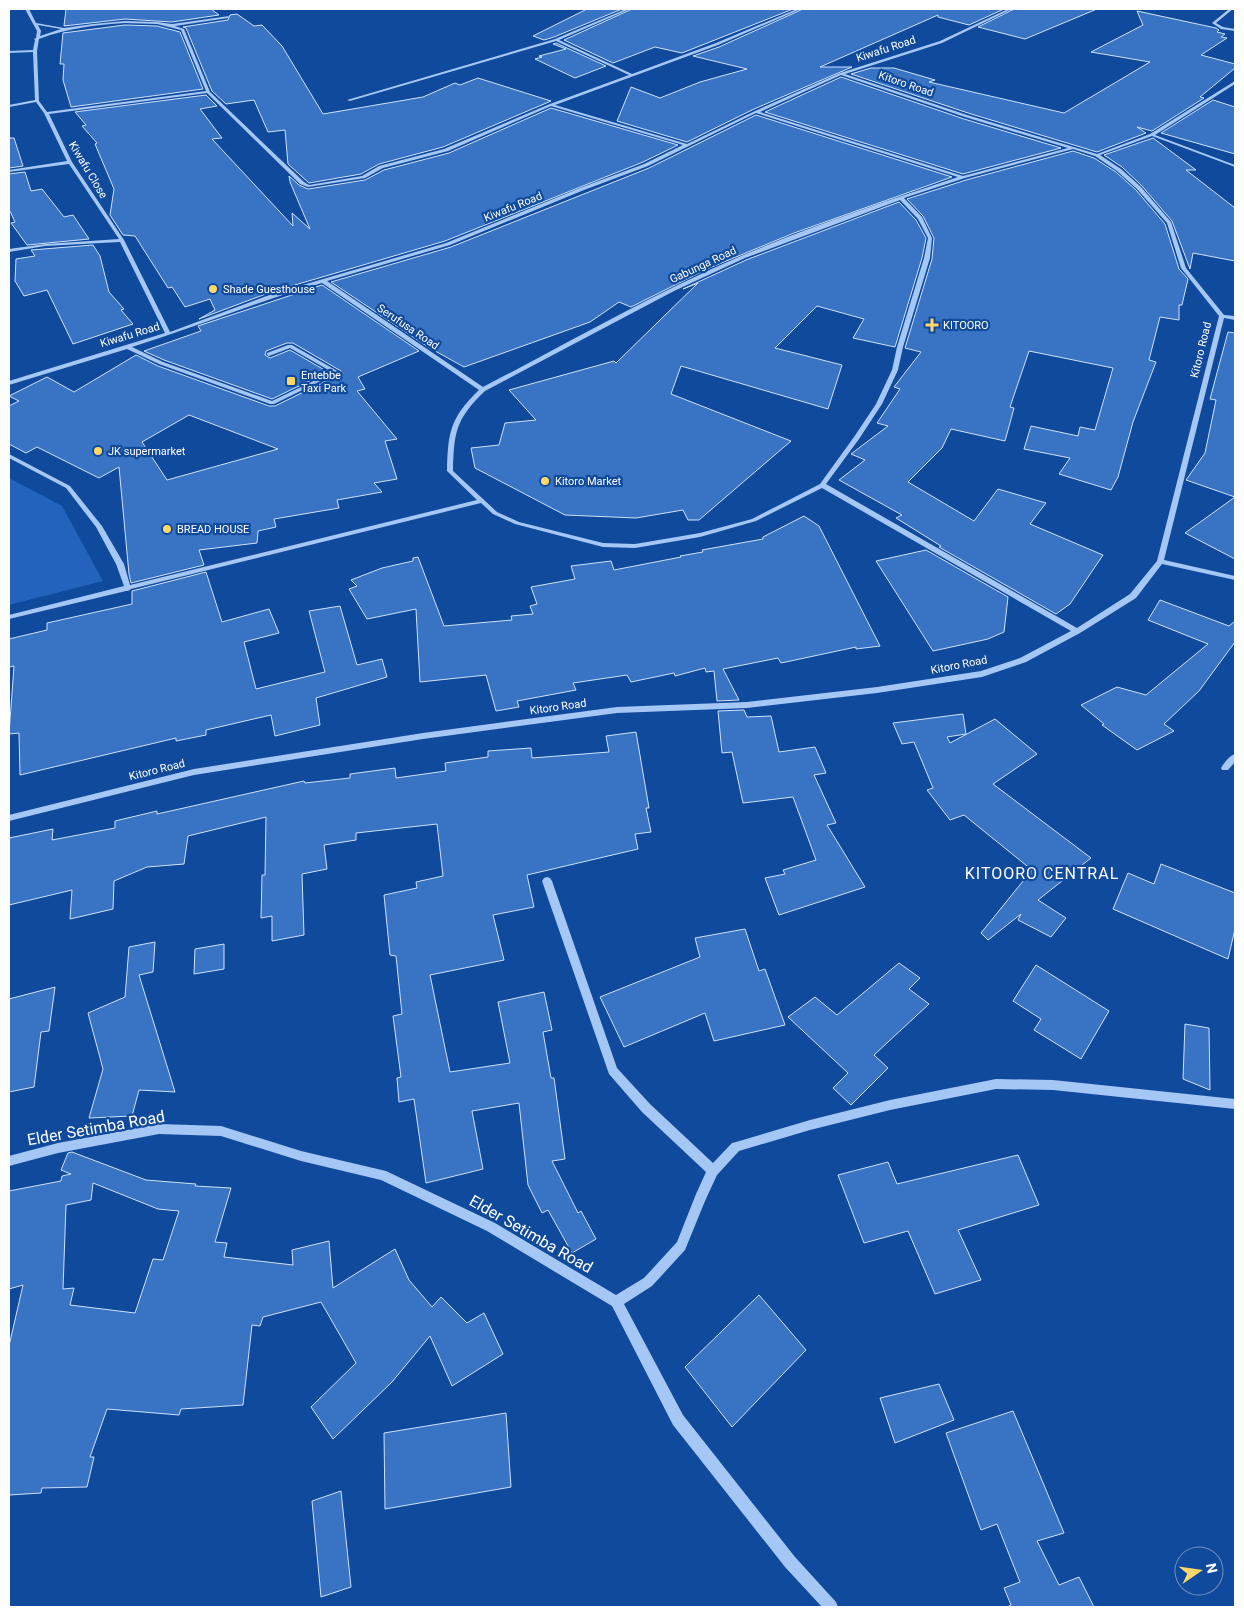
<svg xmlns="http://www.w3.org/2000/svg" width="1244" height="1616" font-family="Roboto,sans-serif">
	<rect width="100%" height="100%" fill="#104a9c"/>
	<path fill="#2363bb" d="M 9,478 L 62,506 L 103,581 L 9,605 Z"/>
	<path fill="#3973c3" stroke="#cee2fe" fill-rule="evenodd" d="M 66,9 L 211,9 L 219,15 L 172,22 L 125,19 L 64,26 Z
		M 587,9 L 622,9 L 554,37 L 544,40 L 533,36 Z
		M 632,9 L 793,9 L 682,53 L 655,47 L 613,63 L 564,40 Z
		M 803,9 L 1004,9 L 969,25 L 938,17 L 938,15 L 820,67 L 852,67 L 754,109 L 687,142 L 617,121 L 631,87 L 660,98 L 700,82 L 747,69 L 693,56 L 719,47 Z
		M 1014,9 L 1097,9 L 1025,39 L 978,27 Z
		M 1137,11 L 1216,28 L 1219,30 L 1217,32 L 1225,34 L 1221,37 L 1227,38 L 1201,55 L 1235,64 L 1235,68 L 1200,97 L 1204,98 L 1152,131 L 1137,127 L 1146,133 L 1097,152 L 968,113 L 851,74 L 871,68 L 894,68 L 935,80 L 929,82 L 1064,113 L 1150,62 L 1091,52 L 1143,25 Z
		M 237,14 L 254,26 L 262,25 L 282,46 L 323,114 L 423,97 L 455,83 L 460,85 L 478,78 L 551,101 L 443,147 L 379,164 L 361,174 L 309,183 L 288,164 L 285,130 L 268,132 L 254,100 L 226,104 L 212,91 L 186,28 L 183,27 L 228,20 L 230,15 Z
		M 125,25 L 157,26 L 180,32 L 203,89 L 71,107 L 63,80 L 64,64 L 60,64 L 63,33 Z
		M 556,43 L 606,66 L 575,78 L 535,59 L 542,57 L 539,56 L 566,49 L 553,44 Z
		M 841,77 L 964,119 L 1061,148 L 963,174 L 765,112 Z
		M 206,95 L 217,106 L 200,109 L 222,138 L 212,139 L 293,226 L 292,213 L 310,229 L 290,182 L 289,176 L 299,185 L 308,189 L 365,180 L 384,170 L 449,153 L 551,108 L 678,145 L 643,162 L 445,241 L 271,292 L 199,319 L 215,310 L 210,299 L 185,307 L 172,287 L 168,288 L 135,236 L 123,235 L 110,215 L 114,189 L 95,144 L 97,143 L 82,126 L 86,125 L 75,112 Z
		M 1213,100 L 1235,107 L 1235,154 L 1161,133 Z
		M 756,115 L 952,177 L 794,233 L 707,269 L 631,307 L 619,302 L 590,322 L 464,367 L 428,347 L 331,282 L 451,247 L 649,168 Z
		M 9,138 L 14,138 L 23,166 L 9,168 Z
		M 1153,138 L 1196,170 L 1186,170 L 1235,208 L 1235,261 L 1193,253 L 1190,269 L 1172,221 L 1142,186 L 1122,167 L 1104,155 Z
		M 1073,151 L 1094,158 L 1116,172 L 1136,190 L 1165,224 L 1179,269 L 1188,279 L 1182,305 L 1179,305 L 1179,320 L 1160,317 L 1149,360 L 1156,362 L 1133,422 L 1118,477 L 1111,490 L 1059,474 L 1070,458 L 1024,449 L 1031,426 L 1078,436 L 1080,427 L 1095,430 L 1113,368 L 1029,351 L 1010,407 L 1014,408 L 1005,441 L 951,429 L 942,448 L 908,482 L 974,521 L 998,489 L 1046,503 L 1030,524 L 1103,555 L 1070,604 L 1056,614 L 939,547 L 941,546 L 896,518 L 902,515 L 839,480 L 865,460 L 851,454 L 888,426 L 877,423 L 900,389 L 894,387 L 921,352 L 905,348 L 932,259 L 934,238 L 923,216 L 907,199 L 966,180 Z
		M 25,172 L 31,191 L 42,189 L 64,217 L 73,215 L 89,239 L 27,245 L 11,223 L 15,222 L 9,209 L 9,174 Z
		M 899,202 L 916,220 L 926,238 L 922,258 L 895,347 L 853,338 L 864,319 L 817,306 L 775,348 L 842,365 L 828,409 L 681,366 L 671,394 L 791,441 L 699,520 L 688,520 L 683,510 L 636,518 L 565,515 L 475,468 L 471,448 L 499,445 L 505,423 L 536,420 L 509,390 L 614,361 L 616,363 L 698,283 L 683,289 L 746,260 Z
		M 93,245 L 100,256 L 109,292 L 124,309 L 121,310 L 133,324 L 73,344 L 47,290 L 24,296 L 15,281 L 16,259 L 35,256 L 31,250 Z
		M 322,285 L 419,351 L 358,377 L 365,389 L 357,391 L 397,439 L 385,441 L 397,479 L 374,483 L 382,492 L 337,500 L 339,508 L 274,519 L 276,527 L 258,531 L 257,543 L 199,550 L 204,565 L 131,583 L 129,574 L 119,467 L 99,478 L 37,447 L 26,453 L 9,444 L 9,406 L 19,401 L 9,396 L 47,377 L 74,392 L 136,355 L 158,366 L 269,406 L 275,406 L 340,374 L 341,371 L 293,343 L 287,343 L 266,351 L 265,355 L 270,358 L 290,350 L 328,372 L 272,399 L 164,360 L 144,351 L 201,331 L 198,326 ZM 189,415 L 278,449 L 167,480 L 142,442 Z
		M 1228,332 L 1235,333 L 1235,559 L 1185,533 L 1235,497 L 1186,480 L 1205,453 L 1216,400 L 1210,399 Z
		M 804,516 L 819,526 L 880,646 L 856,649 L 856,647 L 781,663 L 778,658 L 723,669 L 739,700 L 717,701 L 714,671 L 706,672 L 705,668 L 675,676 L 674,673 L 631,682 L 627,675 L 573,683 L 576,690 L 517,701 L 519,707 L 496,711 L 486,675 L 420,682 L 416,609 L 367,619 L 349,589 L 357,586 L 351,580 L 382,568 L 413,561 L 413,558 L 418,557 L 444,626 L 512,620 L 511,616 L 533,614 L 530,606 L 537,604 L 531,587 L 575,579 L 571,566 L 611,561 L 614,570 L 681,557 L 680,556 L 703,552 L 702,550 L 763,539 L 763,537 Z
		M 926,550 L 1008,597 L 1004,632 L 988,639 L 933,651 L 876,561 Z
		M 206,572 L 222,622 L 269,609 L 279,633 L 244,642 L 256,689 L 325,672 L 309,611 L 340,606 L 357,665 L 382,659 L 387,677 L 316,698 L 320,725 L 275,736 L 271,715 L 206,730 L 206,735 L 176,741 L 176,738 L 20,775 L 19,733 L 9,734 L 14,666 L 9,667 L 9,639 L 47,630 L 47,623 L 132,604 L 132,591 Z
		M 1160,600 L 1229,626 L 1235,621 L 1235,642 L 1199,691 L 1164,724 L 1174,731 L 1137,750 L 1102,725 L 1104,724 L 1081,705 L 1117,687 L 1146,695 L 1208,644 L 1148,620 Z
		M 744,710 L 747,717 L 771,716 L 779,752 L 815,747 L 826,773 L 814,775 L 836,823 L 827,825 L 865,887 L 779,915 L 765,878 L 785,874 L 783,870 L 816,860 L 793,797 L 743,803 L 732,752 L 722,753 L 718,711 Z
		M 963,714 L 966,734 L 947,737 L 950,743 L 995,719 L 1037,754 L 993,784 L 1091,858 L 1038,900 L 1066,918 L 1051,937 L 1018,920 L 1021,914 L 988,940 L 981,933 L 1032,870 L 964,815 L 950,820 L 927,790 L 933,788 L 914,742 L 902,744 L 893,723 Z
		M 636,732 L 649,808 L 646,808 L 651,832 L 635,834 L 638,849 L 527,875 L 534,907 L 493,915 L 504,960 L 430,975 L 450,1072 L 510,1063 L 498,1002 L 544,992 L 552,1030 L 543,1032 L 551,1078 L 554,1078 L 565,1159 L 552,1161 L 578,1213 L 581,1211 L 596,1239 L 572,1253 L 548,1210 L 542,1213 L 528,1185 L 519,1103 L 472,1111 L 483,1169 L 426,1183 L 414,1099 L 399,1102 L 397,1078 L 401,1077 L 393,1016 L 402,1014 L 396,956 L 390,955 L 384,895 L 417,888 L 416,882 L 443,876 L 437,824 L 356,833 L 356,840 L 324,845 L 327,869 L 302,874 L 304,935 L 272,941 L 272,916 L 261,918 L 262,875 L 265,875 L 266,817 L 188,836 L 184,864 L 147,867 L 114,881 L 113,909 L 70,919 L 72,890 L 9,905 L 9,838 L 53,829 L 52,840 L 115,828 L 115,821 L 157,811 L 157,814 L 304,781 L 305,783 L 350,778 L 350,774 L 395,768 L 396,778 L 446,771 L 445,763 L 488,757 L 488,751 L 531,748 L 532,758 L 609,752 L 606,736 Z
		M 1161,864 L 1235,893 L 1235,929 L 1228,959 L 1113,909 L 1128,873 L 1154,884 Z
		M 745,929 L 759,971 L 765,969 L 785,1025 L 714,1041 L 705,1013 L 624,1047 L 600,997 L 700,957 L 695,938 Z
		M 155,942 L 153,972 L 139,975 L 175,1092 L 139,1090 L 132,1116 L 89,1118 L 103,1069 L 88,1013 L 125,997 L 129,947 Z
		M 224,944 L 224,969 L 194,974 L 195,949 Z
		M 899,963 L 920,978 L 909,989 L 929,1004 L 874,1055 L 888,1068 L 851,1105 L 833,1088 L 848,1073 L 788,1017 L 815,997 L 837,1015 Z
		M 1036,965 L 1109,1011 L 1081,1059 L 1034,1030 L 1041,1019 L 1013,1001 Z
		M 55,987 L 49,1031 L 41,1032 L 34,1087 L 9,1092 L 9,999 Z
		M 1185,1024 L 1209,1028 L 1210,1090 L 1183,1079 Z
		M 72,1152 L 146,1180 L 196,1184 L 195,1186 L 231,1188 L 215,1242 L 227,1243 L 224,1257 L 293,1265 L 292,1250 L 329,1241 L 333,1288 L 395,1249 L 409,1280 L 432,1307 L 441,1297 L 467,1323 L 484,1313 L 503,1354 L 452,1386 L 430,1336 L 392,1382 L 333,1439 L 311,1407 L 356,1363 L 321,1302 L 263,1317 L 260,1326 L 252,1325 L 243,1405 L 181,1409 L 179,1415 L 107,1409 L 90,1457 L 94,1457 L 87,1487 L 42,1488 L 41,1493 L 9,1495 L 9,1346 L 23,1285 L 9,1289 L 9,1191 L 61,1181 L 62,1176 L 71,1174 L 61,1170 L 68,1153 ZM 93,1183 L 158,1209 L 179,1211 L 163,1260 L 153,1259 L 135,1313 L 70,1305 L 74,1288 L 63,1289 L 66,1205 L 91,1200 Z
		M 1018,1155 L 1039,1205 L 958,1230 L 981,1280 L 935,1294 L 908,1231 L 864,1243 L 838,1175 L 888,1162 L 897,1184 Z
		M 759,1295 L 806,1350 L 732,1427 L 685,1367 Z
		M 939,1384 L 954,1420 L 895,1443 L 880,1398 Z
		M 1013,1411 L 1064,1533 L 1037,1541 L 1059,1585 L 1079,1577 L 1094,1607 L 1007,1607 L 1011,1605 L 1004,1588 L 1020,1582 L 997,1524 L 981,1530 L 946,1433 Z
		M 506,1413 L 511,1487 L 385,1509 L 384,1433 Z
		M 341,1491 L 351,1587 L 321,1597 L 312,1501 Z"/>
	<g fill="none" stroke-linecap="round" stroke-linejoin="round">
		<path fill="#a5c7f5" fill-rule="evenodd" d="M 25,9 L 29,9 L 36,23 L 64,28 L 93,24 L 125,21 L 157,22 L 172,24 L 229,16 L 228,18 L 175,26 L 184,29 L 210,92 L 304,182 L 309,185 L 362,176 L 379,166 L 444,149 L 550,104 L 629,75 L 556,41 L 350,101 L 347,100 L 555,39 L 626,9 L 630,9 L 559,40 L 632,74 L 716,43 L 797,9 L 801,9 L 718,45 L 555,105 L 687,144 L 755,111 L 840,73 L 940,41 L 1008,9 L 1012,9 L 942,43 L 845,74 L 967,115 L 1097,154 L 1150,134 L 1235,81 L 1235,84 L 1155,135 L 1235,165 L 1235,167 L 1152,136 L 1100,155 L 1121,169 L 1141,187 L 1171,222 L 1186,268 L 1224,315 L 1235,316 L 1235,320 L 1224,318 L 1164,560 L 1235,576 L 1235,580 L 1162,564 L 1136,598 L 1080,633 L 1026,662 L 982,677 L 877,693 L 747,708 L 617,713 L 423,739 L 194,775 L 9,821 L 9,815 L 194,769 L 423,733 L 617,707 L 747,702 L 877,687 L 981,671 L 1020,658 L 1071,631 L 822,488 L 756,521 L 700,537 L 635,548 L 603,547 L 515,524 L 493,514 L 481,503 L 131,589 L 128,591 L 126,591 L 9,619 L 9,615 L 124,586 L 116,564 L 96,527 L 66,488 L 9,458 L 9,454 L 70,486 L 102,526 L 124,564 L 130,585 L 477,500 L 447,471 C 448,432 450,418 479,390 L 322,283 C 258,301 196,327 132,347 L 163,362 L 272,401 L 332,372 L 290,348 L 269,356 L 267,355 L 267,353 L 288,345 L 292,345 L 339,372 L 274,404 L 270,404 L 159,364 L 127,349 L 9,385 L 9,381 L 165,333 L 120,242 L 45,246 L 9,252 L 9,249 L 45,244 L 119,239 L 69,164 L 9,172 L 9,170 L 67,161 L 44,113 L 36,102 L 9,107 L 9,105 L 35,100 L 33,52 L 9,53 L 9,51 L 33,50 L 35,40 L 34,39 L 36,38 L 37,31 ZM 125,23 L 157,24 L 181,30 L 206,91 L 47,112 L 39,101 L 37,51 L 39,39 C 67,28 96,25 125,23 ZM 38,25 L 61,29 L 40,36 L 41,31 ZM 841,75 L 965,117 L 1068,148 L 963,176 L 760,112 ZM 207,93 L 300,184 L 308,187 L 365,178 L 383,168 L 448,151 L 551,106 L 683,145 L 644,164 L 580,188 L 446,243 L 272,294 L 170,332 L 124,240 L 72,162 L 49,114 ZM 756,113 L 958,177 C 886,201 811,226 741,256 C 652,294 568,343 483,387 L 327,281 L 450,245 L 584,190 L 648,166 ZM 1073,149 L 1095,156 L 1117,171 L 1137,189 L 1167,223 L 1181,268 L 1219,316 L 1157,561 L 1130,594 L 1077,628 L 826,484 L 859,439 L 882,404 L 898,370 L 903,347 L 930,258 L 932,238 L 922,217 L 904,198 L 965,178 ZM 900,200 L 918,219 L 928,238 L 924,258 L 897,347 L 892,370 L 876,404 L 854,437 L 820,484 L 752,519 L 700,533 L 635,544 L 603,543 L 519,522 L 497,512 L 453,471 C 454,431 456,419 485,391 L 674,291 L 745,258 Z
			M 1229,9 L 1233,9 L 1216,23 L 1223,27 L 1235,29 L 1235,31 L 1221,29 L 1212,23 Z
			M 1235,754 L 1235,762 L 1228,770 L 1222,770 L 1221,768 C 1224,763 1229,756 1235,754 Z
			M 547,877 L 550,878 L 552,881 L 617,1068 L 650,1104 L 713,1163 L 732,1143 L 736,1142 L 810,1120 L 890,1100 L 996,1079 L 1053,1080 L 1235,1099 L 1235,1109 L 1053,1090 L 996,1089 L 890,1110 L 810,1130 L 739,1151 L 717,1175 L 705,1201 L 685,1250 L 652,1286 L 624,1304 L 683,1415 L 795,1557 L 836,1602 L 838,1607 L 822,1607 L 785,1567 L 673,1425 L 612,1306 L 487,1231 L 381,1180 L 301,1161 L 221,1136 L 159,1134 L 58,1153 L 9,1166 L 9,1156 L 58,1143 L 159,1124 L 221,1126 L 301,1151 L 386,1171 L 495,1223 L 616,1295 L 644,1278 L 677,1242 L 696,1194 L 706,1172 L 642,1112 L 609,1074 L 542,881 L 544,878 Z"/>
	</g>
	<g fill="#ffd869" stroke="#104a9c" stroke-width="2">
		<circle cx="213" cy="289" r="5"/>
		<path d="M929.5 317.5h5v5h5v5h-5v5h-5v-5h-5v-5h5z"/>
		<rect x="286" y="376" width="10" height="10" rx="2.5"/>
		<circle cx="98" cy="451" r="5"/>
		<circle cx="545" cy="481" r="5"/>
		<circle cx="167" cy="529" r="5"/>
	</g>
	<g text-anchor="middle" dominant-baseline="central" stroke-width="4.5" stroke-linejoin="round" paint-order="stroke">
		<g font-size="11" fill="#fff" stroke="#104a9c">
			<text transform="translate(886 49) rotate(-18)">Kiwafu Road</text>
			<text transform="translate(906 84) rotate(19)">Kitoro Road</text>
			<text transform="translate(88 170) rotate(59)">Kiwafu Close</text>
			<text transform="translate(513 207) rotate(-22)">Kiwafu Road</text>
			<text transform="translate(703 265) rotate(-25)">Gabunga Road</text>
			<text transform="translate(408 327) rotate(34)">Serufusa Road</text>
			<text transform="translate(130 335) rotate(-17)">Kiwafu Road</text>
			<text transform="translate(1201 350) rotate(-76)">Kitoro Road</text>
			<text transform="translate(959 665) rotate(-11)">Kitoro Road</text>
			<text transform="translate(558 707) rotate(-8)">Kitoro Road</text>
			<text transform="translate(157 770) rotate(-14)">Kitoro Road</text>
		</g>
		<g font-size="11" fill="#fff" stroke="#104a9c" text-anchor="start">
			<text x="223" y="289">Shade Guesthouse</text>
			<text x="943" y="325">KITOORO</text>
			<text x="301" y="375">Entebbe<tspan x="301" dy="13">Taxi Park</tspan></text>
			<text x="108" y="451">JK supermarket</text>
			<text x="555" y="481">Kitoro Market</text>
			<text x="177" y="529">BREAD HOUSE</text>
		</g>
		<g font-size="16" letter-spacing="1" fill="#fff" stroke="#104a9c">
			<text x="1042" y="873">KITOORO CENTRAL</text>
		</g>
		<g font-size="16" fill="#fff" stroke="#104a9c">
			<text transform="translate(96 1128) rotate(-10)">Elder Setimba Road</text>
			<text transform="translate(531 1234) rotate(30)">Elder Setimba Road</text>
		</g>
	</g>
	<rect width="1244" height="1616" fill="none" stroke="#ffffff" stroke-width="20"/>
	<g transform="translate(1199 1571) rotate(77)"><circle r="24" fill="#104a9c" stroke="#7092c4"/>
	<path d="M0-4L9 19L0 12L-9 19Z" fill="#ffd869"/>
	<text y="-8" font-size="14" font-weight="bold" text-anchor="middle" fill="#ffffff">N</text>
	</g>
</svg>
